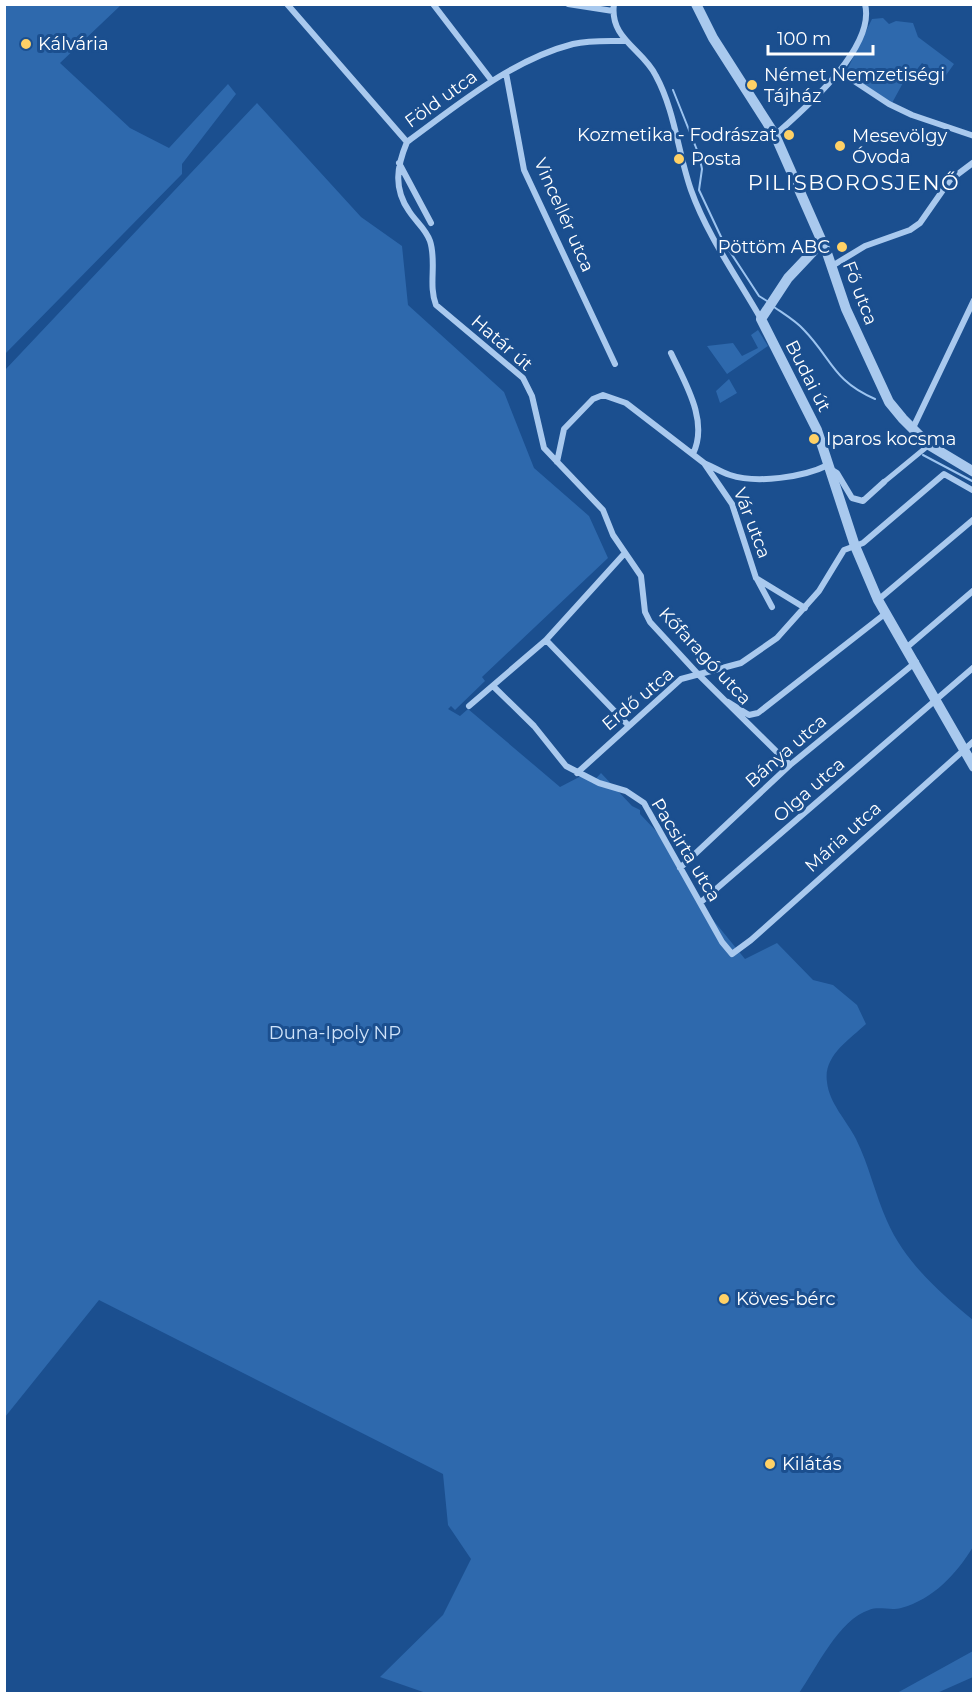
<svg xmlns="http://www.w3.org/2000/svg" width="978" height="1698" font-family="Montserrat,sans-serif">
	<rect width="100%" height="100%" fill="#1b4f8f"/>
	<path fill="#2e69ad" d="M 5,4 L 121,5 L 60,63 L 130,128 L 169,148 L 228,84 L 236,94 L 182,164 L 182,174 L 5,354 Z
		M 883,18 L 889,24 L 896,21 L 913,23 L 918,37 L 954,64 L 944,78 L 922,63 L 907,82 L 904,81 L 892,103 L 846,72 L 872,19 Z
		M 257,103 L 361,217 L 402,246 L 408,305 L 504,392 L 534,468 L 589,516 L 608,558 L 482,677 L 485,681 L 455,710 L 451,706 L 448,709 L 460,716 L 468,709 L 560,787 L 583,775 L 592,783 L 601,773 L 632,806 L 640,810 L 640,814 L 658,833 L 705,910 L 745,959 L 777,943 L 813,980 L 833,985 L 857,1005 L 866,1024 C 849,1040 823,1056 827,1082 C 829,1103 847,1121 856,1139 C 869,1165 875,1194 887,1221 C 905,1262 939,1292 973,1320 L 973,1547 C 956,1574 934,1599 901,1608 C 891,1611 879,1606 869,1610 C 839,1619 816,1669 799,1693 L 426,1693 L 380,1677 L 443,1615 L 471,1559 L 448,1525 L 443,1474 L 99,1300 L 5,1417 L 5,370 Z
		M 758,330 L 768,346 L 727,374 L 707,346 L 733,343 L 742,356 L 758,348 L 751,335 Z
		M 729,379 L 737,393 L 720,403 L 716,391 Z
		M 973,1651 L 973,1677 L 937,1693 L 897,1693 Z"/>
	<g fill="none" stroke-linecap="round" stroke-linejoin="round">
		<path stroke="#9cc4f0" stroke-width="2" d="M 673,90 L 699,155 L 702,169 L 699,190 L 723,241 L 759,296 L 767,301
			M 774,307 C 784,314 796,321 804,330 C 832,359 833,381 875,399
			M 923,455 L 974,482"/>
		<path stroke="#a9c9ee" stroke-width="5" d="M 884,482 L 929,445"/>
		<path stroke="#a9c9ee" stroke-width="6" d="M 287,4 L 407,142
			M 433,4 L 492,81
			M 568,4 L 613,11
			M 614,4 C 609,39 643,49 656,76 C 675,111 678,153 691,190 C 707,235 737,277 761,319
			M 839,71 L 889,104 L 912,115 L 974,136
			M 506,73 L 524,170 L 615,364
			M 775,135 C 804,109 876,48 865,4
			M 407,142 C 397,166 393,188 409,211 C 416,222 426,229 430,241 C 437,262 428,285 436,305 L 523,378 L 532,396 L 544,448 L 603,510 L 613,535 L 641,576 L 645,612 L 650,622 L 697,673 L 790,765
			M 407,142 C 458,105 511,60 573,44 C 590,40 607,41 624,41
			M 399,163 L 431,223
			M 832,266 L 865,246 L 910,230 L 920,223 L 950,180 L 974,162
			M 671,353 C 685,383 709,421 693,454
			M 912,430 L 974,300
			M 557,462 L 564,429 L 593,399 L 603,395 L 626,403 L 704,463 L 732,504 L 756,578 L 805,608
			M 704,463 C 713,467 721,472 730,475 C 757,484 804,477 828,465
			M 829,468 L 837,473 L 852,498 L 863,501 L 884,482
			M 757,579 L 772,607
			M 878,600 L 974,519
			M 546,640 L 628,725
			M 906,648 L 974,590
			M 493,686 L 534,726 L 566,766 L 599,783 L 626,791 L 644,803 L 722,942 L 732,954 L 751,940 L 974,741
			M 728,702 L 749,715 L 758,713 L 886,613
			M 469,706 L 546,640 L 624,554
			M 577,773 L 681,679 L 741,663 L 777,638 L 819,591 L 844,550 L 863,543 L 944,474 L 974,491
			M 680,868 L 790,765 L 916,662
			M 701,902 L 974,667"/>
		<path stroke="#a9c9ee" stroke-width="10" d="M 696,4 L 713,38 L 775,135 L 827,253 L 846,309 L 889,402 L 903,419 L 929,445 L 974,472
			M 822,242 L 788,278 L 761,319 L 817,430 L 855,546 L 878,600 L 974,767"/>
	</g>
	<g fill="#ffd166" stroke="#1b4f8f" stroke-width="2">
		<circle cx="26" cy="44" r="6"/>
		<circle cx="752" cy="85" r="6"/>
		<circle cx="789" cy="135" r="6"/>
		<circle cx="840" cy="146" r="6"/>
		<circle cx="679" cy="159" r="6"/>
		<circle cx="842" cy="247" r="6"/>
		<circle cx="814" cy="439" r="6"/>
		<circle cx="724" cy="1299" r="6"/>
		<circle cx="770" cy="1464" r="6"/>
	</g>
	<g text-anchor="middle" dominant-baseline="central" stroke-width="6" stroke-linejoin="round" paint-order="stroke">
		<g font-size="18" fill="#fff" stroke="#1b4f8f" text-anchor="start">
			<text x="38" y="44">Kálvária</text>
			<text x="764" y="75">Német Nemzetiségi<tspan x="764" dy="21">Tájház</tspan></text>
			<text x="777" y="135" text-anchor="end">Kozmetika - Fodrászat</text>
			<text x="852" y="136">Mesevölgy<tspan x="852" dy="21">Óvoda</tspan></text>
			<text x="691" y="159">Posta</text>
			<text x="830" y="247" text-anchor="end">Pöttöm ABC</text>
			<text x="826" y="439">Iparos kocsma</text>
			<text x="736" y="1299">Köves-bérc</text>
			<text x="782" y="1464">Kilátás</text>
		</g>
		<g font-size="18" fill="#fff" stroke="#1b4f8f">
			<text transform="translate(441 99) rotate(-36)">Föld utca</text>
			<text transform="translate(564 215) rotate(66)">Vincellér utca</text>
			<text transform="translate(860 293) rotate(69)">Fő utca</text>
			<text transform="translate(502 343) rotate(41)">Határ út</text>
			<text transform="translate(808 376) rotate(63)">Budai út</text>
			<text transform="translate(752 523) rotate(69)">Vár utca</text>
			<text transform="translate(705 656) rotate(47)">Kőfaragó utca</text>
			<text transform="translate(638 699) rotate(-40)">Erdő utca</text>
			<text transform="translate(786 751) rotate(-41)">Bánya utca</text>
			<text transform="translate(809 790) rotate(-41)">Olga utca</text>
			<text transform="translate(843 837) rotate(-42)">Mária utca</text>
			<text transform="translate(686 850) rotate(59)">Pacsirta utca</text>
		</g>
		<g font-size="18" fill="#cfe3fa" stroke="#1b4f8f">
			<text x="335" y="1033">Duna-Ipoly NP</text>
		</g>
		<g font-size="21" letter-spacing="1.5" fill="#fff" stroke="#1b4f8f">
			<text x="854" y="182">PILISBOROSJENŐ</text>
		</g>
	</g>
	<rect width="978" height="1698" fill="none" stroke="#ffffff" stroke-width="12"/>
	<path d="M768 45v9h105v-9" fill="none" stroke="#ffffff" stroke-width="3"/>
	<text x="777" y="45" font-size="18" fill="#ffffff" stroke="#1b4f8f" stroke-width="4.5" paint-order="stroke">100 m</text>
</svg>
